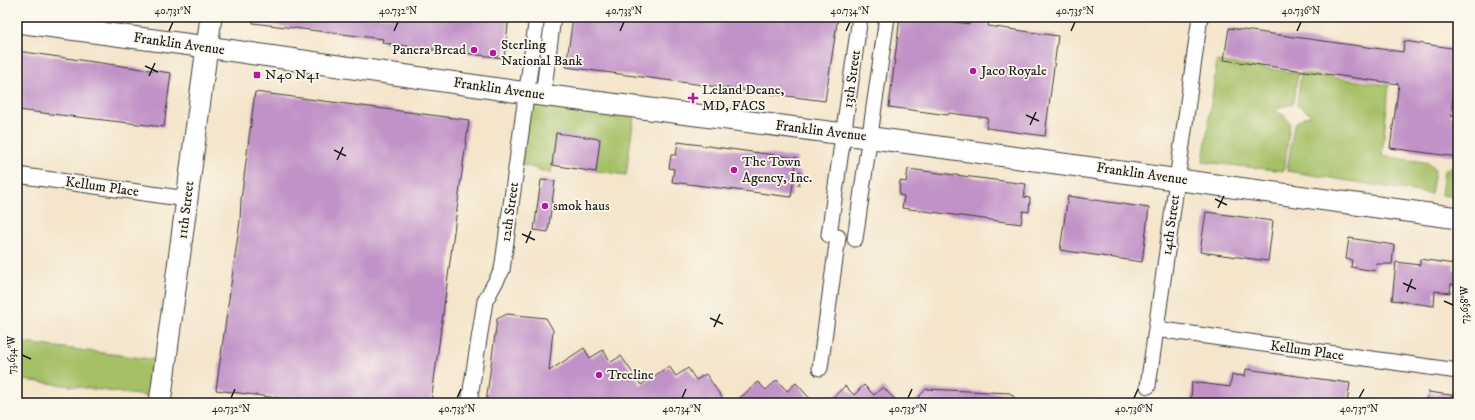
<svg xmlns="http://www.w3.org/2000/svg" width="1475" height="420" font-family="'IM FELL DW Pica',serif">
	<rect width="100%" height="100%" fill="#fbf7ec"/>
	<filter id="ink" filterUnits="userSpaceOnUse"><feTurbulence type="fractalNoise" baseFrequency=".025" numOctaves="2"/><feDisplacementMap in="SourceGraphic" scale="8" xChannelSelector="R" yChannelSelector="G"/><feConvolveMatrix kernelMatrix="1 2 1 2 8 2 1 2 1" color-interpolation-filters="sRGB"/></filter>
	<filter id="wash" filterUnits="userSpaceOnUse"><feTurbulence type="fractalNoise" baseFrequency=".012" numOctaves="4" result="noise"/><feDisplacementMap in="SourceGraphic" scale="16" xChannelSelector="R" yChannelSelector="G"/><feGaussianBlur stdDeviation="0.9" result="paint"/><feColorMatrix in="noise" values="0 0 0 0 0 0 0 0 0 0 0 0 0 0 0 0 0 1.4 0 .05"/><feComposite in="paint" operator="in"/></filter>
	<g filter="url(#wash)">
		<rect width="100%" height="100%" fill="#f4e5cb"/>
		<path fill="#a6c066" stroke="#616e41" d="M 1217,61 L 1298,73 L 1293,104 L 1277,108 L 1276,111 L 1285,116 L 1290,123 L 1284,171 L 1203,162 Z
			M 1301,73 L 1389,85 L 1382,156 L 1430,163 L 1435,170 L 1431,194 L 1287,171 L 1294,124 L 1304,117 L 1310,116 L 1310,113 L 1297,105 Z
			M 526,93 L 635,108 L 626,175 L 596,171 L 600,139 L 556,134 L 551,174 L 516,162 Z
			M 1452,166 L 1458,167 L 1458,197 L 1441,195 L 1444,171 Z
			M 17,342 L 166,361 L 161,398 L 17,379 Z"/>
		<g id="blocks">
			<path fill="#c192c7" d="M 253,17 L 509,17 L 504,58 L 382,43 L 383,39 L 253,23 Z
				M 573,17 L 838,17 L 825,101 L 566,67 Z
				M 900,17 L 918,17 L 970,24 L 971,17 L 989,17 L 988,26 L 1058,36 L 1045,136 L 986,128 L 988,118 L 949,113 L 948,115 L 889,107 Z
				M 1229,28 L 1403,52 L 1404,41 L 1458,49 L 1458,90 L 1454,90 L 1451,116 L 1458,117 L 1458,157 L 1390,148 L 1399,84 L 1224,60 Z
				M 17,51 L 171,73 L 164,127 L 17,110 Z
				M 255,92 L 469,120 L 431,403 L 317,403 L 216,390 L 240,221 L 241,200 Z
				M 556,133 L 600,139 L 596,172 L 552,165 Z
				M 678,142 L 797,158 L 795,171 L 801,172 L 799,185 L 793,184 L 791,197 L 672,182 L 674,169 L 669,168 L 671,155 L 676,155 Z
				M 908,169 L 1026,184 L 1024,197 L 1030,198 L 1029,212 L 1023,211 L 1021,224 L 902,208 L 904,196 L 899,195 L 900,181 L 906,182 Z
				M 541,180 L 555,181 L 548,232 L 534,230 Z
				M 1068,196 L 1149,208 L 1142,262 L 1060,250 Z
				M 1206,212 L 1273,221 L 1268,261 L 1200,252 Z
				M 1349,238 L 1394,245 L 1392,264 L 1376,264 L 1375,271 L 1351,267 L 1352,260 L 1346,259 Z
				M 1420,259 L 1454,264 L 1453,269 L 1458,270 L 1458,285 L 1451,284 L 1450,293 L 1435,291 L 1434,306 L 1392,300 L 1396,262 L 1420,265 Z
				M 507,314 L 546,318 L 553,330 L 549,371 L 584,348 L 590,358 L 603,350 L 611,362 L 621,356 L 641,385 L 669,366 L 676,376 L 688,368 L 696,380 L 706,374 L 723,399 L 718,403 L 486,403 L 497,319 Z
				M 1246,369 L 1350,383 L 1347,403 L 1191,403 L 1192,382 L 1230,387 L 1232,375 L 1245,376 Z
				M 777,380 L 787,391 L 796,383 L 814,403 L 734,403 L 758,382 L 766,390 Z
				M 864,385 L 874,395 L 883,387 L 898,403 L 827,403 L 845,386 L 854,395 Z
				M 926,389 L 1010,393 L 1020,403 L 913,403 Z
				M 1428,392 L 1458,396 L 1458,403 L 1427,403 Z"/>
		</g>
	</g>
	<g filter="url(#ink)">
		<use href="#blocks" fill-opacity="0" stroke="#3c3a36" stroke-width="1"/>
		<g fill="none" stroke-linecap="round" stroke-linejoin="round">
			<g stroke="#3c3a36" stroke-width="17">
				<path id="minor" d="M 543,96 L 553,17
					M 17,175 L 187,199
					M 829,235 L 860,17
					M 855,239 L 887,17
					M 1156,329 L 1458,371
					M 820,368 L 838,237
					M 1148,386 L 1200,17
					M 469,403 L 485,301 L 502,270 L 537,17"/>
			</g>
			<g stroke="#3c3a36" stroke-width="23">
				<path id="secondary" d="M 17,22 L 207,47 L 526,93 L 844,134 L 1458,218
					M 160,403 L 211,17"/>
			</g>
			<use href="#minor" stroke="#fff" stroke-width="15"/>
			<use href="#secondary" stroke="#fff" stroke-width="21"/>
		</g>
	</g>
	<path fill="none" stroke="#1c1c1c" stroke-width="1.5" d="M 169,31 L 173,22M 394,31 L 398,22M 620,31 L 624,22M 846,31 L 850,22M 1071,31 L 1075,22M 1297,31 L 1301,22M 145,66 L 158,72M 149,76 L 155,63M 1026,115 L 1039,121M 1030,125 L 1036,112M 334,150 L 346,156M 337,160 L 343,147M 1215,199 L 1227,205M 1218,208 L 1224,196M 522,234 L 535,240M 526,243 L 531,231M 1403,283 L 1416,289M 1407,292 L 1412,279M 1444,301 L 1453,305M 710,318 L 723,324M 714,327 L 720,314M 22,355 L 31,359M 231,398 L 235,389M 457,398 L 461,389M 682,398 L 686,389M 908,398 L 912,389M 1134,398 L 1138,389M 1359,398 L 1364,389"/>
	<g fill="#b5179e" stroke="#fbf7ec" stroke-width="1.5">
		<circle cx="474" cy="50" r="4"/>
		<circle cx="493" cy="53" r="4"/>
		<circle cx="973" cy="71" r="4"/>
		<rect x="253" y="71" width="8" height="8" rx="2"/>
		<path d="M691 92h4v4h4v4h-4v4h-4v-4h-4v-4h4z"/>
		<circle cx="734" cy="170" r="4"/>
		<circle cx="545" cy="206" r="4"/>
		<circle cx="599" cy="375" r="4"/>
	</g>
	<g text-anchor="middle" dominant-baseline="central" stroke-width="3.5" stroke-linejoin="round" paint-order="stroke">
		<g font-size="14" fill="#1c1c1c" stroke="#fbf7ec">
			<text transform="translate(179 44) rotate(8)">Franklin Avenue</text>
			<text transform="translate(852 79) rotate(-82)">13th Street</text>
			<text transform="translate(499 89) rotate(8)">Franklin Avenue</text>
			<text transform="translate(821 131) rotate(7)">Franklin Avenue</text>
			<text transform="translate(1142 174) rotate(8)">Franklin Avenue</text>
			<text transform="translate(102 187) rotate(8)">Kellum Place</text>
			<text transform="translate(186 210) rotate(-83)">11th Street</text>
			<text transform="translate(510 212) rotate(-82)">12th Street</text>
			<text transform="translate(1171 225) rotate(-82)">14th Street</text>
			<text transform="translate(1307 351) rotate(8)">Kellum Place</text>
		</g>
		<g font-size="14" fill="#1c1c1c" stroke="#fbf7ec" text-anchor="start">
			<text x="501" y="45">Sterling<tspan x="501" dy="16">National Bank</tspan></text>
			<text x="466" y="50" text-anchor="end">Panera Bread</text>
			<text x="981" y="71">Jaco Royale</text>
			<text x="265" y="75">N40 N41</text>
			<text x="702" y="90">Leland Deane,<tspan x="702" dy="16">MD, FACS</tspan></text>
			<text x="742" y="162">The Town<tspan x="742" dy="16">Agency, Inc.</tspan></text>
			<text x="553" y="206">smok haus</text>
			<text x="607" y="375">Treeline</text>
		</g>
	</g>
	<rect width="1475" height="420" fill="none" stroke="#fbf7ec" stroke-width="44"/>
	<rect x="22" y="22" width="1431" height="376" fill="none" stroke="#1c1c1c" stroke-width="1.5"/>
	<g font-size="10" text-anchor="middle" fill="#1c1c1c">
		<text x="173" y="14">40.731°N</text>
		<text x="398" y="14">40.732°N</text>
		<text x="624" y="14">40.733°N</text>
		<text x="850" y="14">40.734°N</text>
		<text x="1075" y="14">40.735°N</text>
		<text x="1301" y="14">40.736°N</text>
		<text transform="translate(1464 305) rotate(-90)" y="4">73.638°W</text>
		<text transform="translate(11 355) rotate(-90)" y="4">73.634°W</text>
		<text x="231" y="412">40.732°N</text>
		<text x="457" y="412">40.733°N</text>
		<text x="682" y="412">40.734°N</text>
		<text x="908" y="412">40.735°N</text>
		<text x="1134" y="412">40.736°N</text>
		<text x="1359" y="412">40.737°N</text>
	</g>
</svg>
